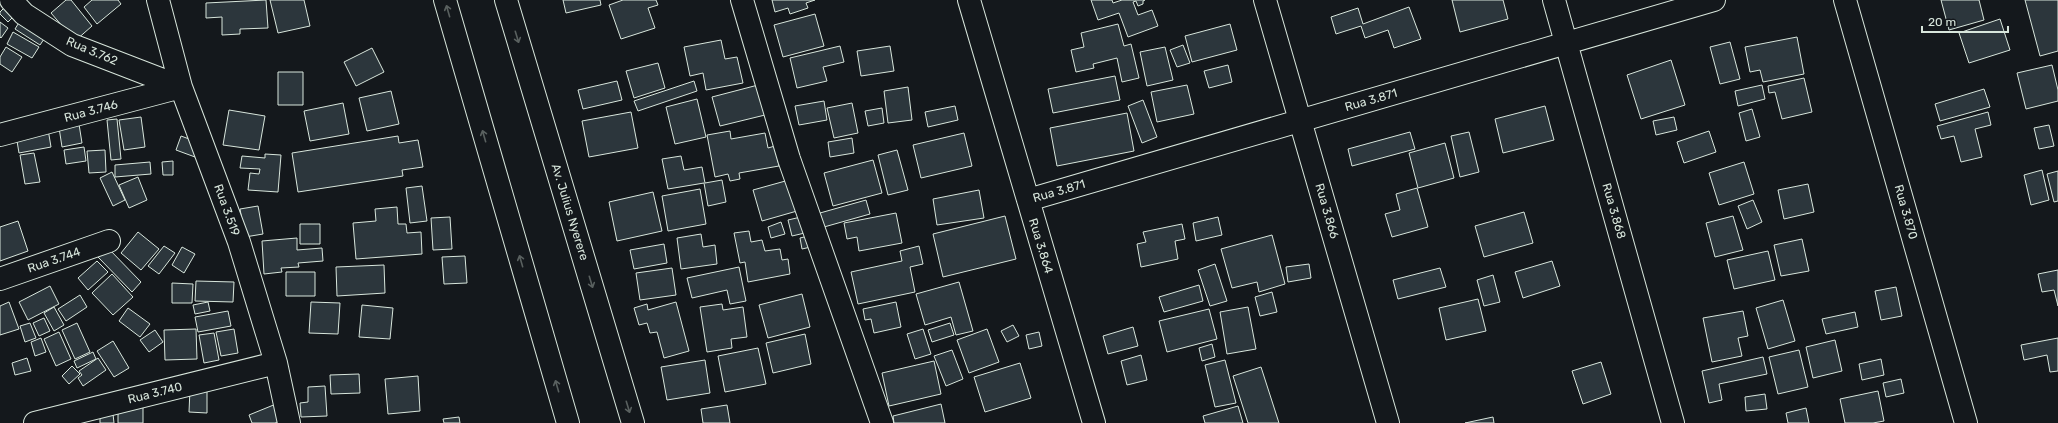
<svg xmlns="http://www.w3.org/2000/svg" width="2058" height="423" font-family="Rubik,sans-serif">
	<rect width="100%" height="100%" fill="#14181c"/>
	<path fill="#2c363c" stroke="#d8e6dc" d="M 66,0 L 71,0 L 92,26 L 75,41 L 51,13 Z
		M 92,0 L 118,0 L 121,4 L 97,24 L 84,7 Z
		M 266,0 L 268,28 L 240,29 L 240,34 L 222,35 L 222,17 L 206,18 L 206,3 Z
		M 270,0 L 304,0 L 310,26 L 278,33 Z
		M 563,0 L 600,0 L 601,5 L 566,13 Z
		M 623,0 L 656,0 L 658,5 L 648,8 L 655,28 L 621,39 L 609,5 Z
		M 772,0 L 815,0 L 806,3 L 808,8 L 790,14 L 788,8 L 775,12 Z
		M 1091,0 L 1112,0 L 1113,3 L 1122,0 L 1145,0 L 1143,1 L 1143,4 L 1138,6 L 1136,1 L 1133,2 L 1138,15 L 1152,10 L 1158,26 L 1128,37 L 1119,13 L 1098,20 Z
		M 1452,0 L 1503,0 L 1508,19 L 1460,32 Z
		M 1941,0 L 1979,0 L 1984,20 L 1949,30 Z
		M 2025,0 L 2058,0 L 2058,51 L 2040,56 Z
		M 10,2 L 19,11 L 8,22 L 0,14 L 0,12 Z
		M 1409,7 L 1421,39 L 1394,48 L 1388,30 L 1365,38 L 1361,26 L 1336,34 L 1331,17 L 1358,8 L 1363,24 Z
		M 815,14 L 824,46 L 783,57 L 774,25 Z
		M 23,16 L 48,33 L 40,45 L 15,29 Z
		M 2000,19 L 2010,50 L 1969,63 L 1959,33 Z
		M 0,22 L 8,28 L 1,38 L 0,37 Z
		M 1118,24 L 1124,46 L 1131,44 L 1139,78 L 1122,82 L 1117,58 L 1093,64 L 1094,68 L 1076,72 L 1071,50 L 1084,47 L 1081,33 Z
		M 1230,24 L 1237,50 L 1192,62 L 1185,36 Z
		M 13,32 L 39,47 L 32,58 L 7,44 Z
		M 1797,37 L 1804,74 L 1763,82 L 1760,70 L 1750,72 L 1745,47 Z
		M 721,40 L 725,59 L 737,57 L 743,83 L 706,90 L 703,73 L 690,76 L 684,47 Z
		M 1730,42 L 1740,79 L 1720,84 L 1710,47 Z
		M 1183,45 L 1190,63 L 1177,67 L 1170,50 Z
		M 840,46 L 844,62 L 823,67 L 827,81 L 797,88 L 790,58 Z
		M 890,46 L 894,71 L 861,76 L 857,51 Z
		M 6,47 L 22,57 L 12,72 L 0,64 L 0,57 Z
		M 1165,47 L 1173,80 L 1147,86 L 1140,52 Z
		M 372,48 L 384,72 L 356,86 L 344,62 Z
		M 1671,60 L 1685,105 L 1641,119 L 1627,75 Z
		M 658,63 L 665,88 L 634,98 L 626,71 Z
		M 1228,65 L 1232,82 L 1209,88 L 1204,71 Z
		M 2052,65 L 2058,90 L 2058,101 L 2026,109 L 2017,73 Z
		M 278,72 L 303,72 L 303,105 L 278,105 Z
		M 1115,76 L 1120,100 L 1053,113 L 1048,89 Z
		M 1804,78 L 1812,112 L 1782,119 L 1775,92 L 1769,93 L 1768,86 Z
		M 617,81 L 622,100 L 583,109 L 578,90 Z
		M 694,81 L 697,91 L 638,111 L 634,101 Z
		M 758,85 L 765,115 L 720,126 L 712,97 Z
		M 1187,85 L 1194,114 L 1157,122 L 1151,92 Z
		M 1762,85 L 1765,99 L 1738,106 L 1735,91 Z
		M 908,87 L 912,120 L 888,123 L 884,91 Z
		M 1984,89 L 1990,107 L 1940,121 L 1935,104 Z
		M 391,91 L 399,124 L 367,131 L 359,98 Z
		M 697,99 L 706,137 L 675,144 L 666,107 Z
		M 1143,100 L 1157,137 L 1142,143 L 1128,106 Z
		M 824,101 L 827,120 L 799,125 L 795,106 Z
		M 343,103 L 349,134 L 310,141 L 304,111 Z
		M 852,103 L 858,133 L 834,138 L 827,108 Z
		M 955,106 L 958,120 L 928,127 L 925,112 Z
		M 1545,106 L 1554,140 L 1503,153 L 1495,119 Z
		M 882,108 L 884,123 L 868,126 L 865,111 Z
		M 1752,109 L 1760,137 L 1746,141 L 1739,113 Z
		M 229,110 L 265,116 L 259,150 L 223,145 Z
		M 631,112 L 638,148 L 589,157 L 582,121 Z
		M 1988,112 L 1991,125 L 1975,129 L 1982,157 L 1961,162 L 1954,136 L 1941,139 L 1937,126 Z
		M 1127,113 L 1134,151 L 1057,166 L 1050,128 Z
		M 141,117 L 145,147 L 124,150 L 119,120 Z
		M 1674,117 L 1677,130 L 1656,135 L 1653,121 Z
		M 78,118 L 82,143 L 62,147 L 58,121 Z
		M 117,119 L 121,159 L 111,160 L 107,120 Z
		M 2049,125 L 2054,146 L 2039,149 L 2034,128 Z
		M 48,129 L 51,147 L 19,153 L 16,135 Z
		M 730,131 L 731,139 L 765,133 L 768,148 L 775,146 L 779,166 L 739,173 L 740,179 L 730,181 L 728,174 L 715,177 L 707,135 Z
		M 1709,131 L 1716,152 L 1684,163 L 1677,142 Z
		M 1410,132 L 1415,149 L 1352,166 L 1348,149 Z
		M 1469,132 L 1479,172 L 1460,177 L 1451,136 Z
		M 964,133 L 972,166 L 921,178 L 913,145 Z
		M 181,136 L 200,143 L 195,157 L 176,150 Z
		M 398,136 L 399,143 L 418,140 L 423,167 L 402,170 L 403,176 L 298,192 L 292,153 Z
		M 852,138 L 854,153 L 830,157 L 828,142 Z
		M 1445,143 L 1454,178 L 1418,188 L 1409,153 Z
		M 84,147 L 86,161 L 66,164 L 64,150 Z
		M 105,150 L 106,172 L 89,173 L 87,151 Z
		M 897,150 L 908,190 L 888,195 L 878,155 Z
		M 34,153 L 40,182 L 25,184 L 20,155 Z
		M 265,154 L 281,155 L 278,192 L 248,190 L 250,173 L 259,174 L 260,169 L 240,168 L 242,156 L 265,158 Z
		M 681,156 L 684,170 L 702,167 L 705,183 L 722,180 L 726,202 L 708,206 L 704,183 L 668,189 L 662,159 Z
		M 873,160 L 882,193 L 833,206 L 824,173 Z
		M 173,161 L 173,175 L 163,175 L 162,162 Z
		M 150,162 L 151,174 L 115,177 L 115,165 Z
		M 1744,162 L 1754,194 L 1719,205 L 1709,173 Z
		M 2042,170 L 2049,200 L 2031,205 L 2024,175 Z
		M 2058,171 L 2058,201 L 2054,202 L 2047,174 Z
		M 112,172 L 125,200 L 113,206 L 100,178 Z
		M 138,177 L 147,200 L 129,208 L 119,185 Z
		M 789,180 L 797,211 L 762,221 L 753,190 Z
		M 1808,184 L 1814,212 L 1784,219 L 1778,190 Z
		M 422,186 L 427,221 L 410,223 L 406,188 Z
		M 1417,188 L 1428,227 L 1392,237 L 1385,214 L 1400,210 L 1396,194 Z
		M 700,189 L 706,224 L 668,231 L 662,196 Z
		M 979,190 L 984,218 L 937,225 L 933,199 Z
		M 653,192 L 662,231 L 617,241 L 609,202 Z
		M 866,200 L 870,214 L 824,227 L 820,213 Z
		M 1753,200 L 1762,222 L 1747,229 L 1738,206 Z
		M 258,206 L 263,234 L 245,237 L 240,209 Z
		M 397,207 L 398,224 L 406,224 L 407,233 L 421,232 L 422,254 L 356,259 L 353,223 L 376,221 L 375,209 Z
		M 1524,212 L 1533,243 L 1484,257 L 1475,226 Z
		M 896,213 L 902,243 L 859,251 L 857,237 L 847,239 L 844,223 Z
		M 805,216 L 809,232 L 792,236 L 788,220 Z
		M 1005,216 L 1016,259 L 943,277 L 933,234 Z
		M 1733,216 L 1743,250 L 1715,257 L 1706,223 Z
		M 450,217 L 452,249 L 433,250 L 431,218 Z
		M 1218,217 L 1222,235 L 1196,241 L 1193,223 Z
		M 18,221 L 28,251 L 0,261 L 0,227 Z
		M 781,222 L 785,234 L 771,238 L 768,227 Z
		M 300,224 L 320,224 L 320,244 L 300,244 Z
		M 1182,224 L 1185,239 L 1175,241 L 1178,259 L 1141,267 L 1137,244 L 1146,242 L 1143,232 Z
		M 749,231 L 751,242 L 762,240 L 765,251 L 780,249 L 782,260 L 788,259 L 790,274 L 748,282 L 745,262 L 740,263 L 734,233 Z
		M 138,232 L 159,249 L 141,270 L 121,253 Z
		M 701,234 L 703,247 L 715,245 L 717,264 L 681,269 L 677,238 Z
		M 812,235 L 815,246 L 802,249 L 800,238 Z
		M 1272,235 L 1285,284 L 1259,292 L 1257,282 L 1232,288 L 1221,249 Z
		M 297,238 L 297,250 L 322,248 L 323,261 L 298,263 L 299,267 L 281,268 L 282,272 L 264,274 L 262,241 Z
		M 1802,239 L 1809,271 L 1781,276 L 1774,245 Z
		M 664,244 L 667,263 L 634,269 L 630,250 Z
		M 164,246 L 175,253 L 159,274 L 148,266 Z
		M 919,246 L 923,264 L 910,267 L 915,292 L 858,304 L 851,272 L 902,261 L 900,251 Z
		M 182,247 L 195,254 L 184,273 L 172,265 Z
		M 108,248 L 141,282 L 132,292 L 98,257 Z
		M 1768,251 L 1775,280 L 1734,289 L 1727,260 Z
		M 465,256 L 467,283 L 444,284 L 442,257 Z
		M 97,261 L 108,272 L 88,290 L 78,278 Z
		M 1552,261 L 1560,286 L 1523,298 L 1515,272 Z
		M 1215,264 L 1227,301 L 1210,306 L 1198,270 Z
		M 1309,264 L 1311,278 L 1288,282 L 1286,267 Z
		M 384,265 L 385,293 L 337,296 L 336,267 Z
		M 739,267 L 746,301 L 730,304 L 727,290 L 692,298 L 687,278 Z
		M 672,268 L 676,295 L 640,300 L 636,273 Z
		M 1440,268 L 1446,287 L 1398,299 L 1393,280 Z
		M 2058,270 L 2058,306 L 2054,290 L 2042,292 L 2038,274 Z
		M 286,272 L 315,272 L 315,296 L 286,296 Z
		M 112,274 L 133,297 L 113,315 L 92,293 Z
		M 1493,275 L 1500,302 L 1484,306 L 1477,280 Z
		M 196,281 L 234,282 L 233,302 L 195,301 Z
		M 959,282 L 973,331 L 956,335 L 951,317 L 925,325 L 916,294 Z
		M 172,283 L 193,284 L 192,303 L 172,303 Z
		M 1199,285 L 1203,301 L 1164,312 L 1159,297 Z
		M 50,286 L 59,304 L 28,320 L 19,302 Z
		M 1896,287 L 1902,316 L 1881,320 L 1875,291 Z
		M 1272,292 L 1277,312 L 1260,316 L 1255,297 Z
		M 802,294 L 810,327 L 768,338 L 759,305 Z
		M 80,295 L 87,307 L 66,321 L 58,309 Z
		M 1478,299 L 1486,331 L 1446,340 L 1439,308 Z
		M 1783,300 L 1795,341 L 1768,349 L 1756,308 Z
		M 9,302 L 19,329 L 0,335 L 0,306 Z
		M 208,302 L 210,311 L 195,314 L 193,305 Z
		M 311,302 L 340,303 L 338,334 L 309,333 Z
		M 676,302 L 689,351 L 664,358 L 657,332 L 650,333 L 647,323 L 639,325 L 634,308 L 647,304 L 648,310 Z
		M 896,302 L 901,327 L 874,333 L 871,319 L 865,320 L 863,309 Z
		M 722,304 L 723,310 L 743,307 L 747,337 L 731,339 L 732,348 L 707,352 L 700,307 Z
		M 362,305 L 393,308 L 390,339 L 359,337 Z
		M 54,307 L 64,325 L 54,331 L 44,313 Z
		M 1248,307 L 1256,349 L 1227,354 L 1220,312 Z
		M 128,308 L 150,324 L 140,337 L 119,321 Z
		M 1209,309 L 1217,339 L 1167,352 L 1159,321 Z
		M 228,311 L 231,326 L 198,332 L 195,317 Z
		M 1743,311 L 1748,336 L 1738,338 L 1742,356 L 1712,362 L 1703,318 Z
		M 1855,312 L 1858,327 L 1826,334 L 1822,319 Z
		M 44,318 L 50,331 L 39,336 L 33,323 Z
		M 30,323 L 36,338 L 25,342 L 20,326 Z
		M 77,323 L 90,352 L 75,359 L 62,330 Z
		M 950,323 L 954,335 L 932,342 L 928,330 Z
		M 1013,325 L 1019,336 L 1007,342 L 1001,331 Z
		M 1133,327 L 1138,346 L 1108,354 L 1103,336 Z
		M 196,329 L 197,359 L 165,360 L 164,330 Z
		M 234,329 L 238,353 L 221,356 L 216,332 Z
		M 923,329 L 931,354 L 915,359 L 907,334 Z
		M 987,329 L 999,362 L 969,373 L 957,340 Z
		M 155,330 L 163,342 L 149,352 L 140,340 Z
		M 59,332 L 71,359 L 56,366 L 44,339 Z
		M 1039,332 L 1042,346 L 1029,349 L 1026,335 Z
		M 214,333 L 219,360 L 204,363 L 199,335 Z
		M 805,334 L 811,364 L 773,373 L 766,343 Z
		M 41,338 L 46,352 L 35,356 L 31,342 Z
		M 2058,338 L 2058,371 L 2050,372 L 2047,355 L 2024,360 L 2021,345 Z
		M 1835,340 L 1842,371 L 1813,378 L 1806,347 Z
		M 113,341 L 129,368 L 114,377 L 97,351 Z
		M 1212,344 L 1215,357 L 1202,361 L 1199,348 Z
		M 758,348 L 766,384 L 725,392 L 718,356 Z
		M 952,350 L 963,379 L 946,386 L 934,356 Z
		M 1799,350 L 1808,387 L 1778,394 L 1769,357 Z
		M 93,352 L 96,359 L 77,368 L 74,361 Z
		M 1141,355 L 1147,380 L 1127,385 L 1121,361 Z
		M 1763,357 L 1767,374 L 1719,384 L 1722,400 L 1709,403 L 1702,371 Z
		M 27,358 L 31,371 L 15,375 L 12,363 Z
		M 98,358 L 106,370 L 83,386 L 78,378 L 82,375 L 79,371 Z
		M 1881,359 L 1884,375 L 1862,380 L 1859,364 Z
		M 705,360 L 710,393 L 667,400 L 661,367 Z
		M 1225,360 L 1236,403 L 1215,407 L 1205,365 Z
		M 934,361 L 941,394 L 889,406 L 882,373 Z
		M 1601,362 L 1611,394 L 1583,404 L 1572,371 Z
		M 1020,363 L 1031,398 L 985,412 L 974,377 Z
		M 72,366 L 80,374 L 69,384 L 62,376 Z
		M 1261,367 L 1279,423 L 1248,423 L 1233,376 Z
		M 359,374 L 360,393 L 331,394 L 330,375 Z
		M 418,376 L 420,411 L 388,414 L 385,379 Z
		M 1901,379 L 1904,393 L 1886,397 L 1883,383 Z
		M 325,386 L 327,416 L 301,417 L 300,403 L 308,402 L 308,387 Z
		M 190,389 L 207,390 L 207,413 L 189,412 Z
		M 1878,391 L 1884,421 L 1873,423 L 1845,423 L 1840,399 Z
		M 1765,394 L 1767,409 L 1746,411 L 1745,397 Z
		M 143,404 L 143,423 L 118,423 L 118,405 Z
		M 276,404 L 282,420 L 275,423 L 252,423 L 249,415 Z
		M 941,404 L 945,423 L 894,423 L 893,416 Z
		M 727,405 L 730,423 L 703,423 L 701,409 Z
		M 1238,406 L 1243,423 L 1205,423 L 1203,416 Z
		M 1806,408 L 1809,423 L 1788,423 L 1786,413 Z
		M 113,414 L 114,423 L 100,423 L 100,415 Z
		M 459,417 L 460,423 L 444,423 L 443,419 Z
		M 1493,417 L 1494,423 L 1465,423 Z"/>
	<g fill="none" stroke-linecap="round" stroke-linejoin="round">
		<g stroke="#d8e6dc" stroke-width="24">
			<path id="minor" d="M 11,0 L 24,14 L 72,45 L 181,87
				M 158,0 L 181,87 L 239,242 L 276,363 L 289,423
				M 742,0 L 789,159 L 882,423
				M 969,0 L 1094,423
				M 1265,0 L 1388,423
				M 1554,0 L 1673,423
				M 1845,0 L 1966,423
				M 0,135 L 181,87
				M 1028,200 L 1714,0
				M 0,279 L 109,241
				M 35,423 L 276,363"/>
		</g>
		<g stroke="#d8e6dc" stroke-width="24">
			<path id="major" d="M 445,0 L 568,423
				M 506,0 L 633,423"/>
		</g>
		<use href="#minor" stroke="#14181c" stroke-width="22"/>
		<use href="#major" stroke="#14181c" stroke-width="22"/>
	</g>
	<defs><path id="oneway-shaft" d="M-6 0H5M1.5-3L5.5 0L1.5 3" fill="none" stroke-width="1.6" stroke-linecap="round" stroke-linejoin="round"/></defs>
	<g stroke="#59605f">
		<use href="#oneway-shaft" transform="translate(448 11) rotate(-106)"/>
		<use href="#oneway-shaft" transform="translate(517 37) rotate(73)"/>
		<use href="#oneway-shaft" transform="translate(484 136) rotate(-106)"/>
		<use href="#oneway-shaft" transform="translate(521 261) rotate(-106)"/>
		<use href="#oneway-shaft" transform="translate(591 282) rotate(73)"/>
		<use href="#oneway-shaft" transform="translate(557 386) rotate(-106)"/>
		<use href="#oneway-shaft" transform="translate(628 407) rotate(73)"/>
	</g>
	<g text-anchor="middle" dominant-baseline="central" stroke-width="3" stroke-linejoin="round" paint-order="stroke">
		<g font-size="12" fill="#d8e6dc" stroke="#14181c">
			<text transform="translate(92 51) rotate(23)">Rua 3.762</text>
			<text transform="translate(1371 100) rotate(-16)">Rua 3.871</text>
			<text transform="translate(91 111) rotate(-15)">Rua 3.746</text>
			<text transform="translate(1059 191) rotate(-16)">Rua 3.871</text>
			<text transform="translate(227 210) rotate(70)">Rua 3.519</text>
			<text transform="translate(1327 211) rotate(74)">Rua 3.866</text>
			<text transform="translate(1614 211) rotate(74)">Rua 3.868</text>
			<text transform="translate(570 212) rotate(73)">Av. Julius Nyerere</text>
			<text transform="translate(1906 212) rotate(74)">Rua 3.870</text>
			<text transform="translate(1041 246) rotate(73)">Rua 3.864</text>
			<text transform="translate(54 260) rotate(-19)">Rua 3.744</text>
			<text transform="translate(155 393) rotate(-14)">Rua 3.740</text>
		</g>
	</g>
	<path d="M1922 26v6h86v-6" fill="none" stroke="#d8e6dc" stroke-width="2"/>
	<text x="1928" y="26" font-size="12" fill="#d8e6dc" stroke="#14181c" stroke-width="3" paint-order="stroke">20 m</text>
</svg>
